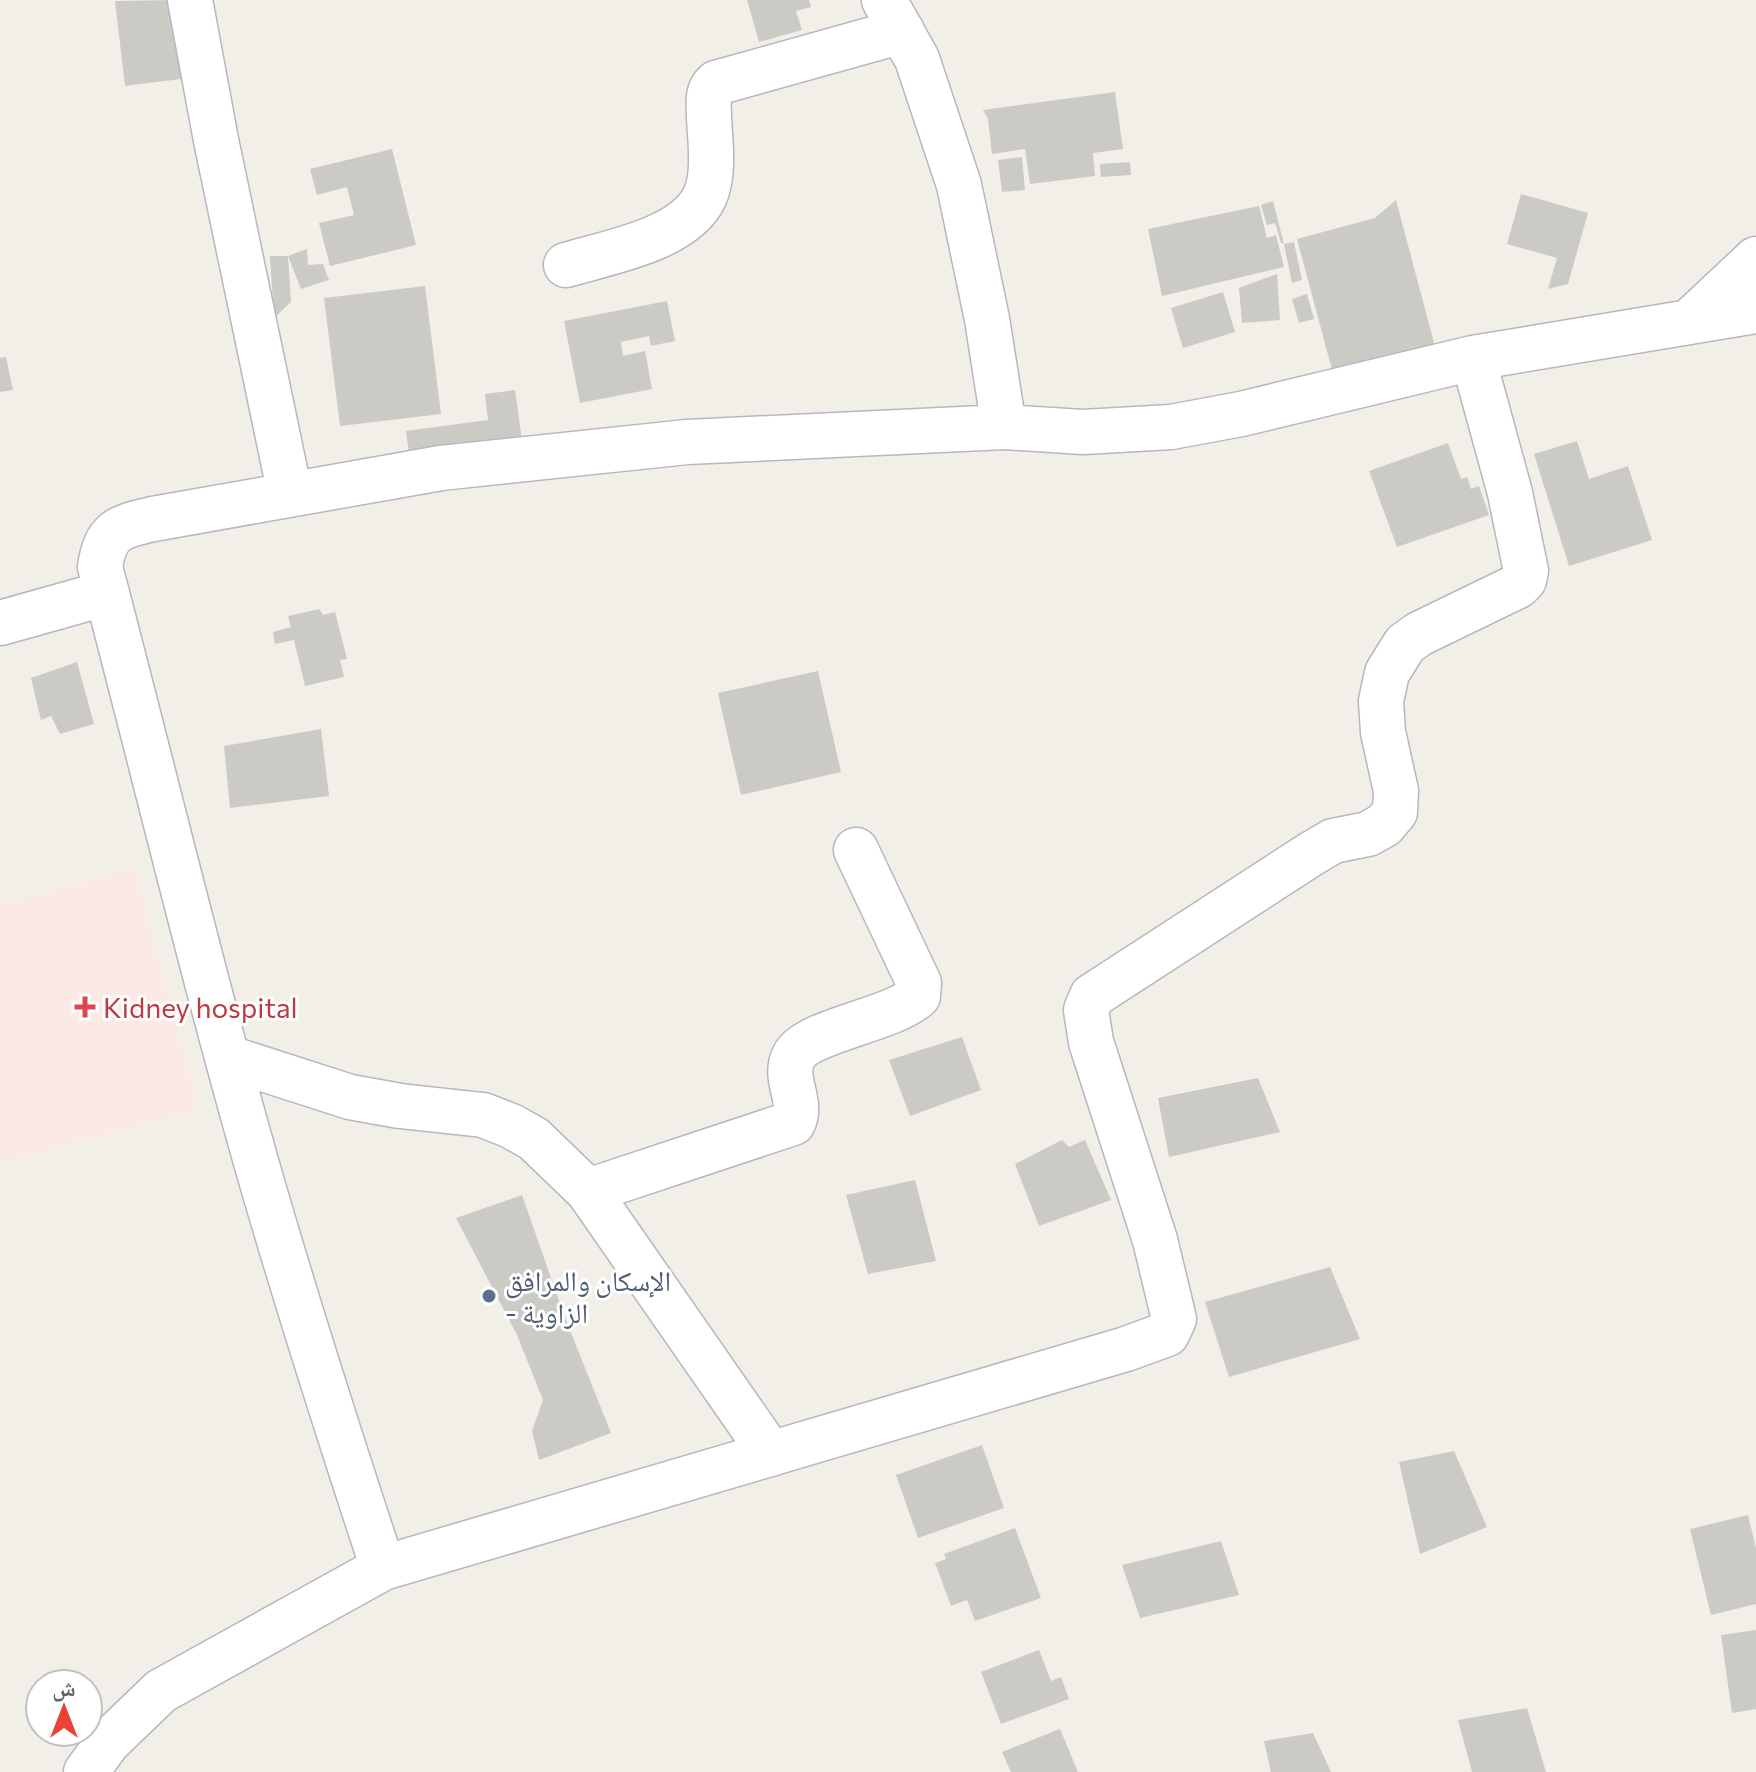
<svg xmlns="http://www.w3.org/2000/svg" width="1756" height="1772" font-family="Commissioner,'Noto Naskh Arabic',sans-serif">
	<rect width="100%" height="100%" fill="#f1efe8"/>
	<path fill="#fce8e6" d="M 133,869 L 198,1109 L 0,1162 L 0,905 Z"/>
	<path fill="#cccac5" d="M 180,0 L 189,78 L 125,86 L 115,1 Z
		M 747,0 L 809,0 L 811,7 L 796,11 L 802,30 L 759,42 Z
		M 1115,92 L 1123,149 L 1093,153 L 1095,176 L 1030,184 L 1025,149 L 992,154 L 988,119 L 983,110 Z
		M 392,149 L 416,245 L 330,266 L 319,223 L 354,215 L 347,187 L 317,195 L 310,169 Z
		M 1022,157 L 1025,190 L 1002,192 L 998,160 Z
		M 1130,162 L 1131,175 L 1101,177 L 1100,164 Z
		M 1521,194 L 1588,213 L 1568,284 L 1548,289 L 1557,258 L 1507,244 Z
		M 1396,200 L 1437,354 L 1335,381 L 1297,239 L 1375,218 Z
		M 1273,201 L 1284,244 L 1294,242 L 1302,280 L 1292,283 L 1284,244 L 1281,243 L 1275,223 L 1267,225 L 1261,205 Z
		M 1259,206 L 1267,238 L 1276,235 L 1284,267 L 1162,296 L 1148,229 Z
		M 307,249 L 308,265 L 323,264 L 329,280 L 301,289 L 288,256 Z
		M 270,256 L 288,256 L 291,302 L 274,318 Z
		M 1277,274 L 1280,320 L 1242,323 L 1239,288 Z
		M 425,286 L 441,414 L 340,426 L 324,298 Z
		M 1223,292 L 1235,332 L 1183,348 L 1171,308 Z
		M 1307,294 L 1314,319 L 1299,323 L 1292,299 Z
		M 667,301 L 675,341 L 651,346 L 649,336 L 621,342 L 623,356 L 645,351 L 652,389 L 580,403 L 564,321 Z
		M 6,357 L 13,390 L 0,392 L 0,358 Z
		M 515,390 L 522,440 L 409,454 L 406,431 L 488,420 L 485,394 Z
		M 1577,441 L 1589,479 L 1628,466 L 1652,540 L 1569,566 L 1534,454 Z
		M 1448,443 L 1461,479 L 1467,477 L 1471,489 L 1479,486 L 1489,515 L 1397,547 L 1369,471 Z
		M 319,609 L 323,615 L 335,612 L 347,659 L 340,660 L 344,677 L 305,686 L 294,640 L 275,644 L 273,632 L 291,627 L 288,616 Z
		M 77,662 L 94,724 L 60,734 L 51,716 L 41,720 L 31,678 Z
		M 818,671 L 841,772 L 741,795 L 718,693 Z
		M 321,729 L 329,796 L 230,808 L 224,746 Z
		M 962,1037 L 981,1090 L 910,1116 L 889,1060 Z
		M 1258,1078 L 1280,1132 L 1169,1157 L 1158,1098 Z
		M 1062,1140 L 1069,1147 L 1085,1140 L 1111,1200 L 1039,1226 L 1015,1164 Z
		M 915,1180 L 936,1261 L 868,1274 L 846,1195 Z
		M 522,1195 L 564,1315 L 611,1433 L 539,1460 L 532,1431 L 543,1400 L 517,1335 L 456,1218 Z
		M 1330,1267 L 1360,1339 L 1229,1377 L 1205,1302 Z
		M 982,1445 L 1004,1508 L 918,1538 L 896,1475 Z
		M 1454,1451 L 1487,1527 L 1420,1554 L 1399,1462 Z
		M 1748,1515 L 1756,1548 L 1756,1604 L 1711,1615 L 1690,1529 Z
		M 1015,1528 L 1041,1598 L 975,1621 L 967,1600 L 951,1606 L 935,1563 L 946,1559 L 944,1554 Z
		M 1221,1541 L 1239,1595 L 1140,1618 L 1122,1565 Z
		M 1756,1630 L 1756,1709 L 1732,1713 L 1721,1635 Z
		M 1039,1650 L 1051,1681 L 1061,1677 L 1069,1699 L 1001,1724 L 981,1672 Z
		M 1527,1708 L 1546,1772 L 1472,1772 L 1458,1720 Z
		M 1060,1729 L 1078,1772 L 1011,1772 L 1002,1752 Z
		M 1313,1733 L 1331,1772 L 1271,1772 L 1264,1741 Z"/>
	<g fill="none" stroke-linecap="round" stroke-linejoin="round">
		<g stroke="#b5b8bc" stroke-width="47">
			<path id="minor" d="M 190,0 L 216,140 L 290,494
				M 884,0 L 917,59 L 959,185 L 987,319 L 1004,427
				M 566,265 C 608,252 685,240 705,196 C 715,173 710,141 709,117 C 709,104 706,92 716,83 L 902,31
				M 1690,321 L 1756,259
				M 0,623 L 107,593
				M 229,1058 L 350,1097 L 400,1106 L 483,1115 L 511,1126 L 534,1139 L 588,1191 L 771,1454
				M 588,1191 L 793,1123 C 804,1101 782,1079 794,1056 C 808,1030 890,1021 918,996 L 919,983 L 856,850
				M 383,1568 C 342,1444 302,1319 265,1193 C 205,986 155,776 100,567 C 106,529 119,527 153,519 L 441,468 L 687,442 L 1004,427 L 1083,432 L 1171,427 L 1241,414 L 1473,358 L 1756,311
				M 86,1772 L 108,1742 L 161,1691 L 383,1568 L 1126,1349 L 1167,1334 L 1174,1319 L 1155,1240 L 1091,1042 L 1086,1010 L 1092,996 L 1311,854 L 1333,841 L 1368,834 L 1384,825 L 1395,812 L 1396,791 L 1383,732 L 1381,701 L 1387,673 L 1405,644 L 1419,634 L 1518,586 L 1524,580 L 1526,571 L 1510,493 L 1473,358"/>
		</g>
		<use href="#minor" stroke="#fff" stroke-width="44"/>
	</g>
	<path fill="#e0444e" stroke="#fff" stroke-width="3" d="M81 995h8v8h8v8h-8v8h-8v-8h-8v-8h8z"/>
	<circle fill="#5c6f8a" stroke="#fff" stroke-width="3" cx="489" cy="1296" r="8"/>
	<g text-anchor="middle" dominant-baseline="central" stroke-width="6" stroke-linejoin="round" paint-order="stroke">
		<g font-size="28" fill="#be3a42" stroke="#fff" text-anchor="start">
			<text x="103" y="1007">Kidney hospital</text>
		</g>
		<g font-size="28" fill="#4e5e75" stroke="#fff" text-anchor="start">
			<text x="505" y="1280">الإسكان والمرافق<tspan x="505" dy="32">- الزاوية</tspan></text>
		</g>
	</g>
	<g transform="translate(64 1708)"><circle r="38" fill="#ffffff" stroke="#bfc1c3" stroke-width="2"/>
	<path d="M0-6L14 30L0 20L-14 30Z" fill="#ea4335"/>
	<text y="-12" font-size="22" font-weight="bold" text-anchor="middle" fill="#5f6368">ش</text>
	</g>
</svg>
